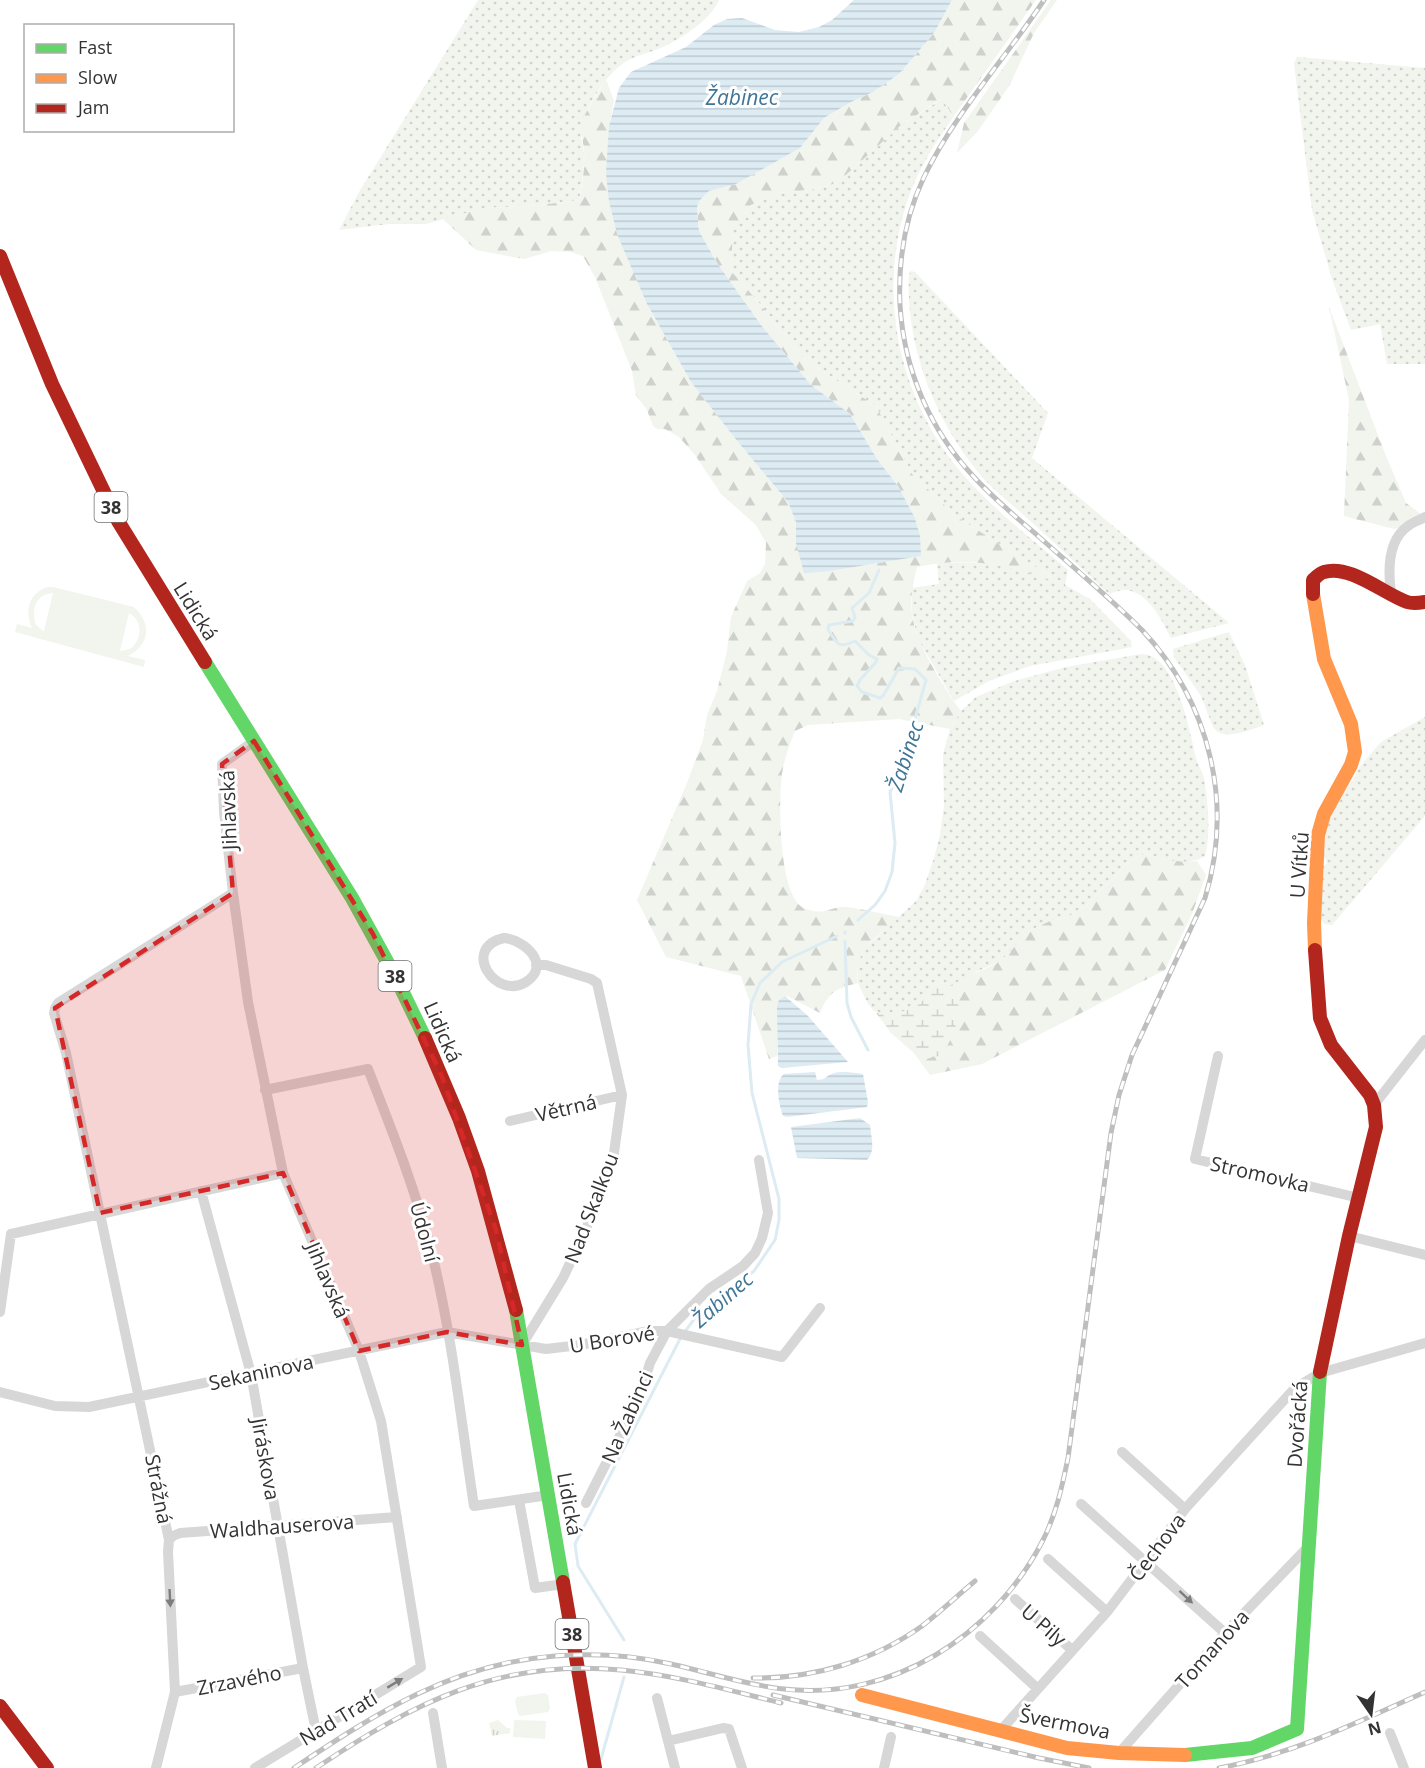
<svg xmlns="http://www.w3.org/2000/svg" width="1425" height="1768" font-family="'Open Sans',sans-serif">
	<defs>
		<pattern id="grass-dots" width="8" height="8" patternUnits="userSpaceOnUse" patternTransform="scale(1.5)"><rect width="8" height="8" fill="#f1f5ed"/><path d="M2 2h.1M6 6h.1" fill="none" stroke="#cfd2cc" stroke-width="1.8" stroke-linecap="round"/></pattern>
		<pattern id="forest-firs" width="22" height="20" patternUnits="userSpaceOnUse" patternTransform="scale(1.5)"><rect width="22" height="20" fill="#f1f5ed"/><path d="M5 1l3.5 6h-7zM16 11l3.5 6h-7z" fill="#cfd2cc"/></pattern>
		<pattern id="wetland-marsh" width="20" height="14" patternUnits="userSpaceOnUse" patternTransform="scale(1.5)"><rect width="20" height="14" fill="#f1f5ed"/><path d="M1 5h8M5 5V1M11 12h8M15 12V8" fill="none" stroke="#cfd2cc"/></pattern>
		<pattern id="park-tufts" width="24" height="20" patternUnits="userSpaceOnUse" patternTransform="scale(1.5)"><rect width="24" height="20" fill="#f1f5ed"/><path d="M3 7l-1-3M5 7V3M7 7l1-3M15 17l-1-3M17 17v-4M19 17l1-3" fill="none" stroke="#cfd2cc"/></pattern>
		<pattern id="water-rules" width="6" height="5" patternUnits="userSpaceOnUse" patternTransform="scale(1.5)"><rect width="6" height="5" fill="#ddebf3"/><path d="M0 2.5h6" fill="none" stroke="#becad1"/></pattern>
	</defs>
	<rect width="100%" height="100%" fill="#fff"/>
	<path fill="url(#grass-dots)" d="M 478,0 L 719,0 C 711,19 685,36 667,45 C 652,53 635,54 621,65 C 604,78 590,102 582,122 C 578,132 583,143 584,154 C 584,169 582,185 579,200 L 540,205 L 485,208 L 426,224 L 389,224 L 339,230 L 359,192 Z
		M 1297,57 L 1425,68 L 1425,364 L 1387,364 L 1380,324 L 1351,330 L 1332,279 L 1312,210 L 1294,63 Z
		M 942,99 L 954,116 C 936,142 918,169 908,199 C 877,290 897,391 955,465 C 987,505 1030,537 1068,570 L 1065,585 L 1090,599 L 1131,641 L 1132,647 L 1030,666 L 989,681 L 954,701 L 918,639 L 912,614 L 912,588 L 939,584 L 937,563 C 966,562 993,562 1022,569 C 1035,572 1048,580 1061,583 L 957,517 L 912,474 L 876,406 L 805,360 L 779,331 L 760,304 L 731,271 L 733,227 L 751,205 L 778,193 L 810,190 L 837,183 L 900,126 Z
		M 911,271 L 915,272 L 1048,413 L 1032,458 L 1229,623 L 1171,638 C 1161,619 1150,595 1128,590 C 1122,589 1115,592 1109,594 C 1082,569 1056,544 1028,519 C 1014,506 997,493 984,479 C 936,424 905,347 909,274 Z
		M 1229,632 L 1245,665 L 1264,725 C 1250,730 1223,742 1213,727 L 1201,696 L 1174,657 L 1173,649 Z
		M 1141,654 C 1177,653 1190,735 1197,761 C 1199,767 1203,773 1204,778 C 1208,802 1211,833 1205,856 C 1187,867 1164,861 1146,853 L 1129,861 L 1088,904 L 1068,917 L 1050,921 L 1029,931 L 1001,961 L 980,970 L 914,1012 L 881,1014 L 873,1010 L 868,1004 L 858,983 L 858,962 L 863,950 L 916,901 L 924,887 L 934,858 L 940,835 L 944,805 L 943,754 L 950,729 L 961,711 L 976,697 L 1014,681 L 1066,667 Z
		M 1425,717 L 1425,816 L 1332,925 L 1324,924 L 1319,915 L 1320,868 L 1327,864 L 1326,859 L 1321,857 L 1322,834 L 1341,790 L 1353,780 L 1360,766 L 1381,742 Z"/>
	<path fill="url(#forest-firs)" d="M 952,0 L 1036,0 L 954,116 L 941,99 L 900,126 L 837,183 L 810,190 L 778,193 L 751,205 L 733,228 L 731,271 L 760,304 L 779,331 L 805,360 L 876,406 L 912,474 L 957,517 L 1064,585 C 1013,566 972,555 917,567 C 913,582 910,598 912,614 C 915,642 944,688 961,711 L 950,729 L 899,719 L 808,725 L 795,731 C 788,748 782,765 781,784 C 779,809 779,900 806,909 C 823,915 827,909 841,907 C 852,906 887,915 900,917 C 876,939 854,947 858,983 C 836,989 829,991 820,1013 L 787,996 L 781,998 L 779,1002 L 777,1056 L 769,1059 L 741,976 L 666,957 L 637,900 L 687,783 L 703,740 L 707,715 L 717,691 L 727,651 L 731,617 L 747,581 L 760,573 L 765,564 L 766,543 L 756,525 L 721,494 L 695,455 L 679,437 L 665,429 L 657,429 L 653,426 L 647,410 L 636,395 L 632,371 L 595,277 L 583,256 L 571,252 L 551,251 L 524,259 L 476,250 L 443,219 L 485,208 L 540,205 L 579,200 C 583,182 586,161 583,143 C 583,139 580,134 580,130 C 581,116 599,92 606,79 L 614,101 L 609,126 L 647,304 L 691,382 L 738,442 L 788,502 L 796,522 L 796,543 L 830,571 L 920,556 L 920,536 L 915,518 L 898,486 L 877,459 L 850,414 L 811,385 L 761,325 L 717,263 L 699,231 L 697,207 L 700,200 L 709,191 L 736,184 L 800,148 L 824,118 L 851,102 L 873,92 L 899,74 L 934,33 Z
		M 1051,0 L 1057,0 L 1034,33 L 1009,86 L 978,131 L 957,153 L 964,123 Z
		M 1329,307 L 1386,456 L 1406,503 L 1425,517 L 1425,520 L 1394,529 L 1344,516 L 1349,400 Z
		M 1146,853 C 1162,860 1179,863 1197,861 L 1206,875 L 1192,914 L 1165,970 L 982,1064 L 930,1075 L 887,1016 L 901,1016 L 951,985 L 1001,961 L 1029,931 L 1050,921 L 1068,917 L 1088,904 L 1129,861 Z"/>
	<path fill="url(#wetland-marsh)" d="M 943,980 L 961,1009 L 952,1037 L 942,1055 L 922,1060 L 891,1033 L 876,1013 C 886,1012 901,1013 911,1009 C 925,1004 929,988 943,980 Z"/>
	<path fill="url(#park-tufts)" d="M 498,1720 L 507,1728 L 510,1728 L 510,1733 L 492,1736 L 489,1723 Z"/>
	<path fill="#f1f5ed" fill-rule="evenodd" d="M 47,587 L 53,587 L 134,607 C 152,624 150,645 128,656 L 145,660 L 144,667 L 15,632 L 17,624 L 32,628 C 24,610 29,594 47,587 ZM 53,593 L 44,631 L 43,631 L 36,625 C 31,610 35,594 53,593 ZM 129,613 C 144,621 142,640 130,649 L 120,651 Z
		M 545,1693 L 548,1695 L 550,1709 L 548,1712 L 520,1716 L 518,1714 L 515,1701 L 517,1697 Z
		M 514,1720 L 546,1721 L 545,1739 L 513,1737 Z"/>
	<path fill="url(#water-rules)" d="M 854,0 L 952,0 L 934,33 L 899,74 L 873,92 L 851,102 L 824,118 L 800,148 L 736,184 L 709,191 L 700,200 L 697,207 L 699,231 L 717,263 L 761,325 L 811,385 L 850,414 L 877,459 L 898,486 L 915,518 L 920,536 L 921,556 L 830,571 L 804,573 L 796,543 L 796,522 L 788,502 L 738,442 L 691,382 L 647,304 L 617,234 L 609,201 L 606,173 L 609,126 L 619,88 L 631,72 L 686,47 L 714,25 L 727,19 L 742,18 L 775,30 L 799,32 L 819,27 L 832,20 Z
		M 785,996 L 808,1016 L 848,1062 L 782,1068 L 778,1066 L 777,1007 L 779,1000 Z
		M 815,1072 L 817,1080 L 824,1079 C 833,1069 850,1072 863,1074 L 868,1102 L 867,1107 L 787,1117 L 783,1116 C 779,1105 774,1081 784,1074 Z
		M 860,1118 L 870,1125 C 871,1137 876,1151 867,1160 L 797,1158 L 791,1127 Z"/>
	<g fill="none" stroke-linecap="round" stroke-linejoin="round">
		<path stroke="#ddebf3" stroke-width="3" d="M 858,920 L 875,905 L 885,891 L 892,872 L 895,843 L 890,792 L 913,743 L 915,719 L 926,680 L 915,669 L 899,668 L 883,696 L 880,698 L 862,692 L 857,686 L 860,680 L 876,662 L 877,659 L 869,655 L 855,641 C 838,649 837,644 828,629 L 829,625 L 853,621 L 855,617 L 852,608 L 869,593 L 879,570
			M 845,932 L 845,933
			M 845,941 L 847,1003 L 851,1017 L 868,1050
			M 624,1640 L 578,1566 L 575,1544 L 681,1337 L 695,1318 L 754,1271 L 775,1240 L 779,1220 L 779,1199 L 752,1093 L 748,1045 L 751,1004 L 760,983 L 782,962 L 837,936
			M 601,1759 L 624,1677"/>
		<path stroke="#d7d7d7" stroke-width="10" d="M 1391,593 C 1388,571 1388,540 1408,526 C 1413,522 1420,520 1425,517
			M 254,741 L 222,764 L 224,812 L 233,893 L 248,1002 L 283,1173 L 359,1351 L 381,1421 L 421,1667 L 255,1768
			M 504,938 C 525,940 552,965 526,982 C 496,1001 460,948 504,938 Z
			M 1218,1056 L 1195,1159 L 1359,1198
			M 265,1090 L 368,1069 C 391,1128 415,1188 431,1250 C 452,1333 461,1421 474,1506 L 549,1495
			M 1374,1105 L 1425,1040
			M 510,1121 L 622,1095
			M 201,1191 L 251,1374 L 303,1668 L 316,1731
			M 1349,1236 L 1425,1255
			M 0,1312 L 11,1234 L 283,1173
			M 522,1345 L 563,1278 L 586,1229 L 613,1160 L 622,1095 L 597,983 L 591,979 L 546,965 L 536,965
			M 0,1392 L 55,1406 L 89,1407 L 447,1332 L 546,1349 L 580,1345 L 649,1331 L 667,1331 L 782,1357 L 820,1308
			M 1122,1452 L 1185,1509
			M 519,1500 L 535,1588 L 564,1584
			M 586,1503 L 640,1396 L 650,1363 L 667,1331 L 709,1289 L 743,1266 L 755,1253 L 762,1238 L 768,1213 L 759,1160
			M 1081,1504 L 1225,1633
			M 169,1540 L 173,1536 L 180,1533 L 397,1517
			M 1048,1559 L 1107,1612
			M 1015,1599 L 1072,1650
			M 980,1636 L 1038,1689
			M 175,1692 L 303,1668
			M 657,1698 L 675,1768
			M 433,1713 L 442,1768
			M 1001,1730 L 1107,1612 L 1185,1509 L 1295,1388 L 1320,1373 L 1425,1343
			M 1390,1733 L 1404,1768
			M 668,1741 L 723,1728 L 729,1729 L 742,1768
			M 1119,1753 L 1225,1633 L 1308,1547
			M 156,1768 L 175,1692 L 168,1552 L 169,1540 L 66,1053 L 54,1013 L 55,1008 L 58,1003 L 233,893
			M 884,1768 L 891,1737"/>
		<path stroke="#63d668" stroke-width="14" d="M 205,662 L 352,898 L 395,976 L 425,1038
			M 516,1310 L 563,1582
			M 1185,1755 L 1252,1748 L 1297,1729 L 1320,1372"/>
		<path stroke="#ff974d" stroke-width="14" d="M 1313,594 L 1324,659 L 1351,724 L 1355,752 L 1351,765 L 1324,814 L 1318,835 L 1314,923 L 1315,950
			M 862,1695 L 1067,1748 L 1119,1753 L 1185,1755"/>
		<path stroke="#b3261e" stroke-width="14" d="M 0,256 L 52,384 L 118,521 L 205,662
			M 1313,594 L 1313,580 C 1316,577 1320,573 1324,572 C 1350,564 1384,594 1407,602 C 1413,604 1419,603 1425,602
			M 1315,950 L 1320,1018 L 1331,1045 L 1370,1095 L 1374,1105 L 1376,1127 L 1349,1236 L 1320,1372
			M 425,1038 L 459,1118 L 478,1171 L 516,1310
			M 563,1582 L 595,1768
			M 0,1706 L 47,1768"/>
		<g stroke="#bebebe" stroke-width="5">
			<path id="rail" d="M 753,1678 C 813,1679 873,1661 922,1626 C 940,1612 957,1596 975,1581
				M 773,1695 L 1039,1758 L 1089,1768
				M 294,1768 C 378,1712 452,1664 555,1656 C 592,1653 630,1655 666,1663 C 705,1671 744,1685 784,1689 C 892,1701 993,1636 1042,1542 C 1056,1515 1062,1487 1068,1458 L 1111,1133 L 1119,1095 L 1132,1055 L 1205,898 C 1234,803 1210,703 1142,630 C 1109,597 1073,567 1038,536 C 1016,517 993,498 974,477 C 930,430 904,370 900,305 C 898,261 905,217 924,177 C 955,113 1005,59 1044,0
				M 316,1768 C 413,1703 500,1658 621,1670 C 675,1675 728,1690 781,1703
				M 1219,1768 C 1291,1755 1358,1722 1425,1692"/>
		</g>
		<use href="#rail" stroke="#fff" stroke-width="3" stroke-dasharray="9" stroke-linecap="butt"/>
	</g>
	<defs><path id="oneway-solid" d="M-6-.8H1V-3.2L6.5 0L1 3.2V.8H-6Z" transform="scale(1.5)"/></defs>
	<g fill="#7d7d7d">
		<use href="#oneway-solid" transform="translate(1186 1597) rotate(43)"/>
		<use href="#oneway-solid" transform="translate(170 1598) rotate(87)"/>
		<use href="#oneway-solid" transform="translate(395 1683) rotate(-31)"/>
	</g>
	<path fill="#d62828" fill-opacity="0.2" stroke="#d62828" stroke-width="4.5" stroke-dasharray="12 8" stroke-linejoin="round" d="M 254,741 L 373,934 L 441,1074 L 496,1230 L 522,1345 L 447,1332 L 359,1351 L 283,1173 L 100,1213 L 55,1008 L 233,893 L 222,764 Z"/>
	<g text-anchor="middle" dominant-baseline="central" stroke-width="6" stroke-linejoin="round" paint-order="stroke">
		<g fill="#fff" stroke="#707070" stroke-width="1.5">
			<rect x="94.5" y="492" width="33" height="30" rx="4.5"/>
			<rect x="378.5" y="961" width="33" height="30" rx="4.5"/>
			<rect x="555.5" y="1619" width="33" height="30" rx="4.5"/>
		</g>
		<g font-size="18" font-weight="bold" fill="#333">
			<text x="111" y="507">38</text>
			<text x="395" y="976">38</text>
			<text x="572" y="1634">38</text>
		</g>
		<g font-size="20" fill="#333" stroke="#fff">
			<text transform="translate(196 611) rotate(58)">Lidická</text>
			<text transform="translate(228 810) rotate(-92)">Jihlavská</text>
			<text transform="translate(1299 865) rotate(-86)">U Vítků</text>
			<text transform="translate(443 1032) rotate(66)">Lidická</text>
			<text transform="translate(566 1108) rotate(-13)">Větrná</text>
			<text transform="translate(1260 1174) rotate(13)">Stromovka</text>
			<text transform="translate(591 1208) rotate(-69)">Nad Skalkou</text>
			<text transform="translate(425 1232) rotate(75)">Údolní</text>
			<text transform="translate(328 1280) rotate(67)">Jihlavská</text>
			<text transform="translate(612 1339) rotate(-9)">U Borové</text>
			<text transform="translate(261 1372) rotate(-12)">Sekaninova</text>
			<text transform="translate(627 1417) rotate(-66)">Na Žabinci</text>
			<text transform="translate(1297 1424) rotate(-86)">Dvořácká</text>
			<text transform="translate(266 1459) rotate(80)">Jiráskova</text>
			<text transform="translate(159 1489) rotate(79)">Strážná</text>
			<text transform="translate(570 1504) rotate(80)">Lidická</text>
			<text transform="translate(282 1526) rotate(-4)">Waldhauserova</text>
			<text transform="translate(1157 1547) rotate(-53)">Čechova</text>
			<text transform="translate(1044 1625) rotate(41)">U Pily</text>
			<text transform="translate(1212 1649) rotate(-48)">Tomanova</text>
			<text transform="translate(239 1680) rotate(-11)">Zrzavého</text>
			<text transform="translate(338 1718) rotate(-31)">Nad Tratí</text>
			<text transform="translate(1065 1723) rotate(11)">Švermova</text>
		</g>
		<g font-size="21" font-style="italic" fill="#3f7597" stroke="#fff">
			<text x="742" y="97">Žabinec</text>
			<text transform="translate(905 756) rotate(-72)">Žabinec</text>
			<text transform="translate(722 1299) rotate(-41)">Žabinec</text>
		</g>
	</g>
	<rect x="24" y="24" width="210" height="108" fill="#ffffff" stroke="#adadad" stroke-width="1.5"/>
	<rect x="36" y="44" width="30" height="9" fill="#63d668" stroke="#adadad" stroke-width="1.5"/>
	<text x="78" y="54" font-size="18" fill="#333333">Fast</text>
	<rect x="36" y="74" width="30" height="9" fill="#ff974d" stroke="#adadad" stroke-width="1.5"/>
	<text x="78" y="84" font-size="18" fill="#333333">Slow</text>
	<rect x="36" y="104" width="30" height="9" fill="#b3261e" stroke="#adadad" stroke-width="1.5"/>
	<text x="78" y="114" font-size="18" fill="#333333">Jam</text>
	<g transform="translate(1371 1714) rotate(166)" stroke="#ffffff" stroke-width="4.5" paint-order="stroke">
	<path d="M0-4.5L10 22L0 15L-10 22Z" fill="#333333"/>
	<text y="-9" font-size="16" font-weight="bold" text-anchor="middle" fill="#333333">N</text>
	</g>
</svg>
